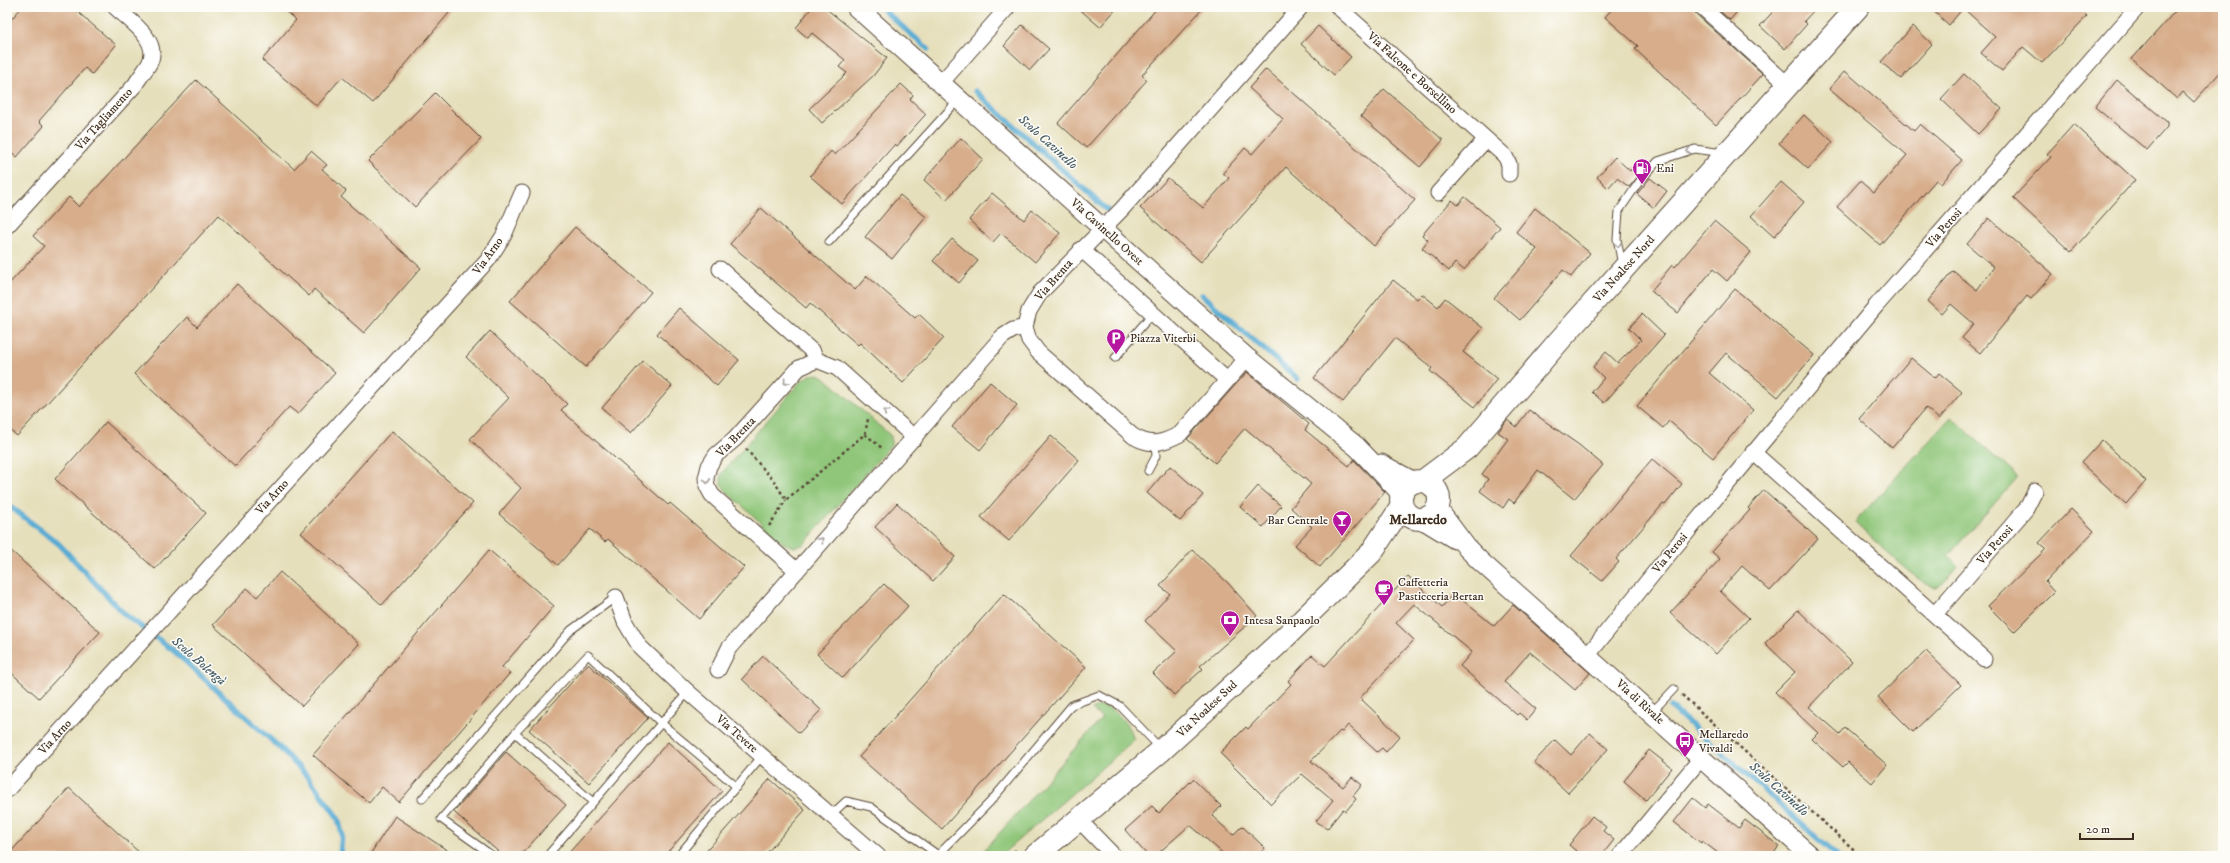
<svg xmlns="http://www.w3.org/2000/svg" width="2230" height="863" font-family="'IM FELL DW Pica',serif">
	<rect width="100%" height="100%" fill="#fdfcf7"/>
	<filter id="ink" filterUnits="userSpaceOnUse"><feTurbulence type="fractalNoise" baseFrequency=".025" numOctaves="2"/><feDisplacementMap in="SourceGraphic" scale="8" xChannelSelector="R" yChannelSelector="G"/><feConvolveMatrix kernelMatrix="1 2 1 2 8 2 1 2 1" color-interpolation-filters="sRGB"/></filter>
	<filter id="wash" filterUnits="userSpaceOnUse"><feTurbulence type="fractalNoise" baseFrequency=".012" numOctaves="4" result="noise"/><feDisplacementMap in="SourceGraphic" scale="16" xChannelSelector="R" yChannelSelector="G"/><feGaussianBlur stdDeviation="0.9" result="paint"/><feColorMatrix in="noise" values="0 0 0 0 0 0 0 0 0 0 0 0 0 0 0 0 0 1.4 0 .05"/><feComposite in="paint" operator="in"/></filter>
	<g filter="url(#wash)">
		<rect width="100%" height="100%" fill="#e6dfbb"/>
		<path fill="#8fc679" stroke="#65784c" d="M 819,374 L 824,377 L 891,436 L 891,445 L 803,545 L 794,547 L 783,543 L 727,492 L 721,484 L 721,474 L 801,381 L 810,375 Z
			M 1951,417 L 2018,477 L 1948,556 L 1958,566 C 1953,572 1944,585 1936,587 C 1922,589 1868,534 1855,522 Z
			M 1099,706 C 1116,706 1130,727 1134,740 L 1000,856 L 979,856 L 1102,718 L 1092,710 Z"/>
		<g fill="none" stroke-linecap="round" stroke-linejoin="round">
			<path stroke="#58abd3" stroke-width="5.5" d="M 880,7 L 928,49
				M 975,91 L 1107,210
				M 1202,295 L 1298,379
				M 7,504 L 59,544 L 124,614 L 174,651 L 279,747 L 309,778 L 338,818 L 342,834 L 340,856
				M 1671,707 L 1837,856"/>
		</g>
		<g id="blocks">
			<path fill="#d7ad8b" d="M 22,7 L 72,7 L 116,45 L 92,74 L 85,68 L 39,121 L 44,126 L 17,157 L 7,148 L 7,24 Z
				M 280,7 L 454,7 L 373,103 L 342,77 L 317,106 L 262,60 L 296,20 Z
				M 812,7 L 824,7 L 887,58 L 873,76 L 822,123 L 809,109 L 847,73 L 839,67 L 845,60 L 812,33 L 808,38 L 796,28 Z
				M 1077,7 L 1118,7 L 1100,27 Z
				M 1158,7 L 1204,7 L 1142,75 L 1147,80 L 1086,148 L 1058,123 Z
				M 1614,7 L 1693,7 L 1696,14 L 1763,74 L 1716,125 L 1635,49 L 1638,46 L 1605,17 Z
				M 1715,7 L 1741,7 L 1730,20 Z
				M 1777,7 L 1817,7 L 1804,21 L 1807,24 L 1785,49 L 1760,26 Z
				M 1929,7 L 2078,7 L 2087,16 L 2042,63 L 2023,47 L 2002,71 L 1981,53 L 1995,37 L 1963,8 L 1949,25 Z
				M 2179,7 L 2223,7 L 2223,69 L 2194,102 L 2183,92 L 2177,99 L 2132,59 Z
				M 1022,25 L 1049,49 L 1030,70 L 1004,46 Z
				M 1318,26 L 1351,57 L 1334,75 L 1301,44 Z
				M 1913,26 L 1932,44 L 1901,79 L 1881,62 Z
				M 1266,69 L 1415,200 L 1374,246 L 1286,167 L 1201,262 L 1140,208 L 1168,178 L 1203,208 L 1229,178 L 1223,173 L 1245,148 L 1252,154 L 1283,119 L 1249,88 Z
				M 1845,71 L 1914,131 L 1920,124 L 1962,160 L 1941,184 L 1936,180 L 1880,245 L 1837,207 L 1860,181 L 1874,193 L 1907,155 L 1829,89 Z
				M 1964,74 L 2002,109 L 1978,134 L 1941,99 Z
				M 196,80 L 294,169 L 311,151 L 327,165 L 322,169 L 346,191 L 341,197 L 421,268 L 364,333 L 314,289 L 309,296 L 219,215 L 17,436 L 7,427 L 7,286 L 44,246 L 33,236 L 69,197 L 79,207 Z
				M 2117,80 L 2167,122 L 2167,127 L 2147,150 L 2095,107 Z
				M 901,84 L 913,95 L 910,99 L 926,114 L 897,146 L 895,144 L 842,204 L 810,176 L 831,151 L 835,155 Z
				M 1384,89 L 1443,140 L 1420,167 L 1361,116 Z
				M 435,93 L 481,139 L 415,207 L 368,161 Z
				M 1804,115 L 1833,142 L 1808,169 L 1779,143 Z
				M 2074,124 L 2135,180 L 2071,252 L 2013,198 L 2051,157 L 2047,154 Z
				M 961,138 L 983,159 L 946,200 L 924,180 Z
				M 1615,157 L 1630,171 L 1634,166 L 1642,172 L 1629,187 L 1617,178 L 1608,188 L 1597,177 Z
				M 1650,178 L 1667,191 L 1654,208 L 1637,194 Z
				M 1781,182 L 1804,202 L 1774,237 L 1751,216 Z
				M 992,193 L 1024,220 L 1032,210 L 1060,233 L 1035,262 L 1001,233 L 993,242 L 969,220 Z
				M 900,195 L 926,217 L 892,259 L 865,237 Z
				M 1465,197 L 1500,227 L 1464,270 L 1455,263 L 1449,271 L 1422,248 L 1428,240 L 1422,235 L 1452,200 L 1458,205 Z
				M 761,208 L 855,290 L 867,276 L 915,318 L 919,314 L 944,338 L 903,383 L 860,343 L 858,345 L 810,303 L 806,308 L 730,244 Z
				M 1535,208 L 1590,253 L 1571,277 L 1563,270 L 1520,320 L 1494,298 L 1537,249 L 1516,232 Z
				M 1989,218 L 2053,274 L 2031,299 L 2027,296 L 1980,353 L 1962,338 L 1974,324 L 1951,304 L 1942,314 L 1928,301 L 1953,271 L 1977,290 L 1994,267 L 1967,244 Z
				M 1714,221 L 1751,252 L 1727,281 L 1713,269 L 1678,313 L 1651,291 L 1672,265 L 1675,267 Z
				M 575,227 L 651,292 L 586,367 L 510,301 Z
				M 952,239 L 978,261 L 959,283 L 933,261 Z
				M 1393,280 L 1417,299 L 1422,294 L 1438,307 L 1445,298 L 1483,328 L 1463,352 L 1497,379 L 1475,407 L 1430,371 L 1432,368 L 1395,338 L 1343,402 L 1314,378 Z
				M 237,284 L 335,373 L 298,414 L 289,407 L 235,466 L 134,374 L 187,317 L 197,327 Z
				M 1735,289 L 1814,355 L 1778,397 L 1726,353 L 1709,373 L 1753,410 L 1713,458 L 1669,421 L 1663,428 L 1637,406 Z
				M 679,308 L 739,360 L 717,386 L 657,334 Z
				M 1642,314 L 1664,335 L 1604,403 L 1592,392 L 1604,378 L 1593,367 L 1606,352 L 1618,363 L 1641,340 L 1629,328 Z
				M 490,331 L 567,404 L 561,410 L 668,505 L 670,503 L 744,567 L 699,619 L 608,539 L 605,542 L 590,529 L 558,565 L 499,514 L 521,488 L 470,439 L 509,398 L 466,357 Z
				M 1911,358 L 1935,378 L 1939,373 L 1962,392 L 1939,419 L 1926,408 L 1892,448 L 1859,419 Z
				M 643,361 L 672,386 L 631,433 L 602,408 Z
				M 1247,372 L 1309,424 L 1305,430 L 1349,466 L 1354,460 L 1385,492 L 1320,567 L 1295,545 L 1312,527 L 1291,508 L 1311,484 L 1245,428 L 1215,463 L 1187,439 Z
				M 990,382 L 1017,405 L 980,450 L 952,427 Z
				M 1529,410 L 1579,445 L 1603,465 L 1574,499 L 1538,470 L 1514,503 L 1509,499 L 1503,508 L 1480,491 L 1488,479 L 1482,474 L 1508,439 L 1498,432 L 1507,420 L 1516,427 Z
				M 106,422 L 206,513 L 155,569 L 55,479 Z
				M 392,431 L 473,503 L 382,605 L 301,533 Z
				M 1051,436 L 1079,460 L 1009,541 L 981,517 Z
				M 2102,440 L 2146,481 L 2126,504 L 2081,463 Z
				M 1652,459 L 1682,484 L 1665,505 L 1663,504 L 1616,559 L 1619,562 L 1602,581 L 1571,556 Z
				M 1170,466 L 1203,495 L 1180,521 L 1147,493 Z
				M 1258,486 L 1281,506 L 1263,527 L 1240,507 Z
				M 1764,490 L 1818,539 L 1770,591 L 1742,566 L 1720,591 L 1749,618 L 1716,654 L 1670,613 L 1720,559 L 1712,552 L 1750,510 L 1748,508 Z
				M 897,503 L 955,557 L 933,581 L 875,527 Z
				M 2071,509 L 2094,531 L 2045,582 L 2054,592 L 2014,632 L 1988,606 L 2046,549 L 2039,543 Z
				M 7,547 L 100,632 L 39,698 L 7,669 Z
				M 489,550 L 554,606 L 502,667 L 510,673 L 399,802 L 382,787 L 369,803 L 313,755 Z
				M 1192,550 L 1228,583 L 1257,616 L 1200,666 L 1203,669 L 1174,695 L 1153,673 L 1177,651 L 1145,621 L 1170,594 L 1160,586 Z
				M 280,572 L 359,644 L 302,706 L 213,625 L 247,588 L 257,597 Z
				M 1408,576 L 1442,607 L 1454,593 L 1494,626 L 1513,605 L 1590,673 L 1575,690 L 1530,652 L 1504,682 L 1536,709 L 1527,720 L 1519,713 L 1517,715 L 1460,666 L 1472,652 L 1414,604 L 1396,623 L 1414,640 L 1360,698 L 1400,736 L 1386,752 L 1382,748 L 1377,752 L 1348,725 L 1342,732 L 1340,731 L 1311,761 L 1343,787 L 1352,777 L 1362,785 L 1353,796 L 1356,799 L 1346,811 L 1343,809 L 1327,829 L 1316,821 L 1333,800 L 1302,774 L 1271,804 L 1220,753 L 1246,727 L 1248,729 L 1291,684 L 1288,681 L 1312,655 L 1325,666 Z
				M 884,584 L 908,606 L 843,678 L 817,654 Z
				M 1004,594 L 1086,667 L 942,829 L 859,757 Z
				M 1798,610 L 1852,662 L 1809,707 L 1840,734 L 1845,728 L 1887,765 L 1872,783 L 1848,762 L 1843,767 L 1812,739 L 1818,733 L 1775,692 L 1795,672 L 1765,643 Z
				M 1926,651 L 1961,685 L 1913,732 L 1878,697 Z
				M 763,656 L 821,710 L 799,733 L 742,679 Z
				M 588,664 L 648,718 L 589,783 L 529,730 Z
				M 1590,733 L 1608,749 L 1568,793 L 1534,762 L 1555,740 L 1571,755 Z
				M 668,742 L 722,791 L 664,856 L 566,856 Z
				M 1649,750 L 1672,768 L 1646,800 L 1624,781 Z
				M 506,752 L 566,805 L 520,856 L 503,856 L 454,812 Z
				M 770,779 L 805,810 L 764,856 L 702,856 Z
				M 1193,779 L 1221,806 L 1212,816 L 1233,835 L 1242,826 L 1265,848 L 1258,856 L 1226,856 L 1190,825 L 1155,856 L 1148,856 L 1125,830 L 1152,806 L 1159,813 Z
				M 69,788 L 143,856 L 7,856 Z
				M 1693,798 L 1705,808 L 1708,804 L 1739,828 L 1745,820 L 1779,846 L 1772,856 L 1722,856 L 1702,841 L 1701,843 L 1674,822 Z
				M 395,816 L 456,856 L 369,856 Z
				M 1592,816 L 1606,827 L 1603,831 L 1614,840 L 1601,856 L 1582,856 L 1569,845 Z"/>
		</g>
	</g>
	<g filter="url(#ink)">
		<use href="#blocks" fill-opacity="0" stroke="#554536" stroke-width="1"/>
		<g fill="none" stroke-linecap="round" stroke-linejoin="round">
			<g stroke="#554536" stroke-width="9">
				<path id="service" d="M 829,242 L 959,99
					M 1622,265 L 1617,239 L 1619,211 L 1639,182 L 1658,161 L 1695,149 L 1723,153
					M 1115,358 L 1152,314
					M 1148,471 L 1156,456 L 1155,444
					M 1652,712 L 1674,689
					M 515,733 L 592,801
					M 422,799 L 571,630 L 616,597
					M 831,815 L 846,801 L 871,807 L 938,855 L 990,802 L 1072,705 L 1099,695 L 1120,706 L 1161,749
					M 493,856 L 441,819 L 515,733 L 588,655 L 660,722 L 737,787
					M 547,856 L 688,692
					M 678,856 L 762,756"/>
			</g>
			<g stroke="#554536" stroke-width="17">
				<path id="minor" d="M 1338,7 L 1505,156 L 1509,164 L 1509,174
					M 1702,7 L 1788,85
					M 941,83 L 1008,7
					M 1438,193 L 1486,139
					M 7,226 L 135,85 C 139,78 145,71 149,64 C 162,41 129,20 115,7
					M 1081,249 L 1227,380
					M 720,269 L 804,344 L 813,352 L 817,360
					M 1025,327 L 1029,340 L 1038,352 L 1133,436 C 1151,447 1163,443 1180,434 L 1247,358
					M 1753,452 L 1984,659
					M 797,571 L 712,495 L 707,486 L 706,478 L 709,466 L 716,455 L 735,439 L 799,368 L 817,360 L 837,368 L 915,438
					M 616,597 L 625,622 L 640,647 L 688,692 L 878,856
					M 1935,614 L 2026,509 L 2035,491
					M 1588,655 L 1670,553 L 1876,306 L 2138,7
					M 718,670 L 729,648 L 736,640 L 1002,337 L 1013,330 L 1025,327 L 1029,311 L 1040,293 L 1122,209 L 1301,7
					M 7,790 L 488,260 L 504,235 L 522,193
					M 1078,819 L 1114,856
					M 1620,856 L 1702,757"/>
			</g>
			<g stroke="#554536" stroke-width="21">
				<path id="tertiary" d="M 856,7 L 1247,358 L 1357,447 L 1397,489 L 1401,496
					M 1381,464 L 1414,482
					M 1437,508 L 1467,548 L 1480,561 L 1811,856
					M 1422,519 L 1455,539"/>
			</g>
			<g stroke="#554536" stroke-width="24">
				<path id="primary" d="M 1423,481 L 1467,448 L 1559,341 L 1858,7
					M1401 500a19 19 0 1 1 38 0a19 19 0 1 1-38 0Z
					M 1035,856 L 1162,750 L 1277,645 L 1371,553 L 1402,506"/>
			</g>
			<path stroke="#554536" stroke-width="2.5" stroke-dasharray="3 3" stroke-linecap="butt" d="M 865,434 L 868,419
				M 746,449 L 774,481 L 786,500 L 865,434 L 883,449
				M 769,526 L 786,500
				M 1682,695 L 1861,856
				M 1009,856 L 1016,850"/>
			<use href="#service" stroke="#fff" stroke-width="7"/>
			<use href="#minor" stroke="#fff" stroke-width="15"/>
			<use href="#tertiary" stroke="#fff" stroke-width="19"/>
			<use href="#primary" stroke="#fff" stroke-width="22"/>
		</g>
		<defs><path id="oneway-chevron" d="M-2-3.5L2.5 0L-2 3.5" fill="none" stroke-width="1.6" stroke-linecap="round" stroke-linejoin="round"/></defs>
		<g stroke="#a79f9a">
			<use href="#oneway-chevron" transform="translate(1689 151) rotate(164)"/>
			<use href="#oneway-chevron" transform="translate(1618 245) rotate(81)"/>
			<use href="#oneway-chevron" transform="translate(786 382) rotate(132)"/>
			<use href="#oneway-chevron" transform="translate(886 412) rotate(-140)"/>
			<use href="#oneway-chevron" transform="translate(707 481) rotate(85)"/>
			<use href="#oneway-chevron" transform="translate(821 540) rotate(-48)"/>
		</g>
	</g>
	<defs>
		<g id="fuel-pin" transform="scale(1)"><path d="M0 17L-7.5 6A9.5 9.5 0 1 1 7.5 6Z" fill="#b5179e" stroke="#fdfcf7"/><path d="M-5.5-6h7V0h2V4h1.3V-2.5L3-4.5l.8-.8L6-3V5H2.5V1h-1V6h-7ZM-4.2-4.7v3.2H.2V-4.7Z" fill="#fff"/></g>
		<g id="parking-pin" transform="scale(1)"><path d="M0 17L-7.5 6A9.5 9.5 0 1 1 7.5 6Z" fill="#b5179e" stroke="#fdfcf7"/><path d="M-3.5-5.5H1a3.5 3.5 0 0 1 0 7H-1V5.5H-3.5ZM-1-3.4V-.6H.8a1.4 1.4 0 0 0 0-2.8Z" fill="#fff"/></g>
		<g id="bar-pin" transform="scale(1)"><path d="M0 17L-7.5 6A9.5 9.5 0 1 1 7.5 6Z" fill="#b5179e" stroke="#fdfcf7"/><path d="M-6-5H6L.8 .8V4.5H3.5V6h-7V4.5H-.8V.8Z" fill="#fff"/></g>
		<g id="cafe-pin" transform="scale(1)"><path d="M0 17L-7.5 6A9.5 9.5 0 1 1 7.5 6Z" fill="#b5179e" stroke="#fdfcf7"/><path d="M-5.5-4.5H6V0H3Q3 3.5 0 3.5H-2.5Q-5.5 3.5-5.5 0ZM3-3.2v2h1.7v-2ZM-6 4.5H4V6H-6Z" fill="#fff"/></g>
		<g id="bank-pin" transform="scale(1)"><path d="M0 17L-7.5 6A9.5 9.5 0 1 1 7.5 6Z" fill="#b5179e" stroke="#fdfcf7"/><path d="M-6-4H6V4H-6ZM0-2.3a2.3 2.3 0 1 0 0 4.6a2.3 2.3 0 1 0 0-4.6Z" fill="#fff"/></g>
		<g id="bus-pin" transform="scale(1)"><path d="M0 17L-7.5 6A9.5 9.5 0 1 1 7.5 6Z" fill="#b5179e" stroke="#fdfcf7"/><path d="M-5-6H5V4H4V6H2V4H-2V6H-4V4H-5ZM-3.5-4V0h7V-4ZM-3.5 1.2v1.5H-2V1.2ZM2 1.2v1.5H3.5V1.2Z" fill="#fff"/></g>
	</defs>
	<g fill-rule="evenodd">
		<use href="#fuel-pin" x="1642" y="168"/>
		<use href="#parking-pin" x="1116" y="338"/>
		<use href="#bar-pin" x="1342" y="520"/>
		<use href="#cafe-pin" x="1384" y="589"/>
		<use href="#bank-pin" x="1230" y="620"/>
		<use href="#bus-pin" x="1685" y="741"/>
	</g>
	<g text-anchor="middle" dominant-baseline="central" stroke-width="3" stroke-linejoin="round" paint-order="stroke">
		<g font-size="12" fill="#3b2a1e" stroke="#fdfcf7">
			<text transform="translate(1412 73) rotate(42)">Via Falcone e Borsellino</text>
			<text transform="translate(104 119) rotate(-48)">Via Tagliamento</text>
			<text transform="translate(1944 228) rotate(-49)">Via Perosi</text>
			<text transform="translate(1107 232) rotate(42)">Via Cavinello Ovest</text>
			<text transform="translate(488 256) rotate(-54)">Via Arno</text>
			<text transform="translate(1624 269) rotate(-48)">Via Noalese Nord</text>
			<text transform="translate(1054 280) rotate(-49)">Via Brenta</text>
			<text transform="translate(736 437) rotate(-46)">Via Brenta</text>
			<text transform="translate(272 497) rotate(-48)">Via Arno</text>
			<text transform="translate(1995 545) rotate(-49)">Via Perosi</text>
			<text transform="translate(1670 553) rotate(-51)">Via Perosi</text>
			<text transform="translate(1640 702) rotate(42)">Via di Rivale</text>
			<text transform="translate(1207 709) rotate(-43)">Via Noalese Sud</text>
			<text transform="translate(737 734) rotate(41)">Via Tevere</text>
			<text transform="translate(55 737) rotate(-48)">Via Arno</text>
		</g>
		<g font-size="12" fill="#3b2a1e" stroke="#fdfcf7" text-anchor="start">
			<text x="1656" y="168">Eni</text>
			<text x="1130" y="338">Piazza Viterbi</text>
			<text x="1328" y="520" text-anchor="end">Bar Centrale</text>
			<text x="1398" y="582">Caffetteria<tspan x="1398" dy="14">Pasticceria Bertan</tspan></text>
			<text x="1244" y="620">Intesa Sanpaolo</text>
			<text x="1699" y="734">Mellaredo<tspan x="1699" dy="14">Vivaldi</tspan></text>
		</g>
		<g font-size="13" font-style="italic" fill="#475e66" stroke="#fdfcf7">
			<text transform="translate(1048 142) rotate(42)">Scolo Cavinello</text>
			<text transform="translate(199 661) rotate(41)">Scolo Bolengà</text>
			<text transform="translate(1779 789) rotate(42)">Scolo Cavinello</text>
		</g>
		<g font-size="14" font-weight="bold" fill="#3b2a1e" stroke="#fdfcf7">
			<text x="1418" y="520">Mellaredo</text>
		</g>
	</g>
	<rect width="2230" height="863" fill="none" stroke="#fdfcf7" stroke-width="24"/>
	<path d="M2080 833v6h53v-6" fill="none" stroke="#3b2a1e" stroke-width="2"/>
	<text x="2086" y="833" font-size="12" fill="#3b2a1e" stroke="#fdfcf7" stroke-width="3" paint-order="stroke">20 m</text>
</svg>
